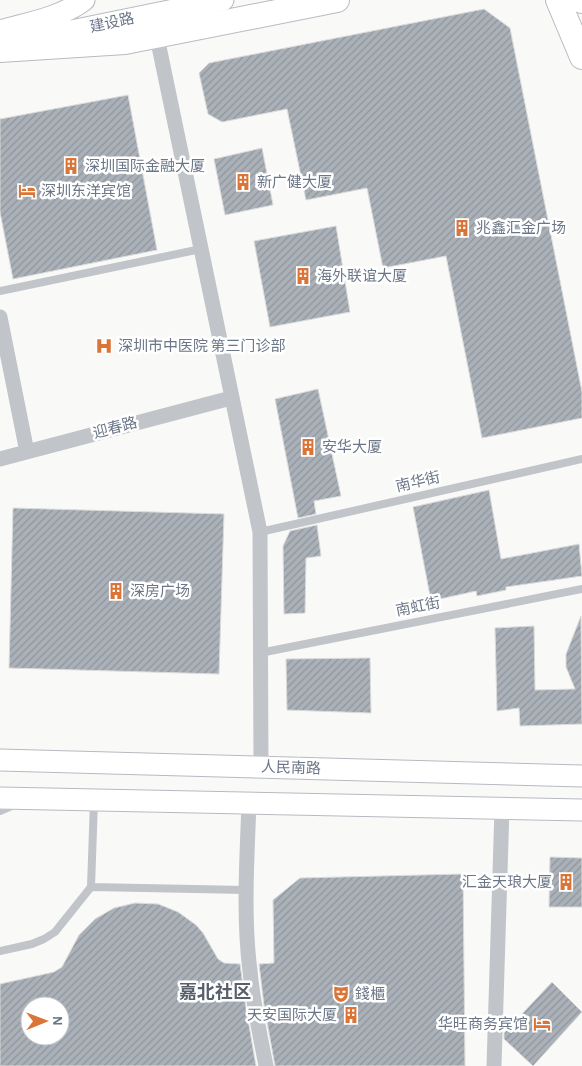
<svg xmlns="http://www.w3.org/2000/svg" width="582" height="1066" font-family="'Alegreya Sans','Noto Sans SC',sans-serif">
	<defs>
		<pattern id="building-hatch" width="6" height="6" patternUnits="userSpaceOnUse" patternTransform="scale(1.25)"><rect width="6" height="6" fill="#abb1b8"/><path d="M-1 1l2-2M0 6l6-6M5 7l2-2" fill="none" stroke="#8f959b"/></pattern>
	</defs>
	<rect width="100%" height="100%" fill="#f9faf8"/>
	<path fill="url(#building-hatch)" stroke="#dbdcda" fill-rule="evenodd" d="M 484,9 L 510,28 L 582,392 L 582,418 L 482,438 L 446,256 L 383,268 L 367,188 L 306,200 L 287,109 L 222,122 L 208,114 L 199,73 L 209,63 Z
		M 128,95 L 157,250 L 13,279 L 0,212 L 0,119 Z
		M 262,148 L 273,205 L 225,215 L 214,159 Z
		M 336,226 L 350,312 L 270,327 L 254,241 Z
		M 318,389 L 341,496 L 314,501 L 316,514 L 298,518 L 275,399 Z
		M 489,490 L 501,559 L 579,544 L 582,576 L 506,587 L 506,590 L 477,596 L 476,591 L 431,601 L 413,507 Z
		M 13,508 L 224,514 L 219,674 L 9,668 Z
		M 317,525 L 321,556 L 306,558 L 305,613 L 284,614 L 283,546 L 290,531 Z
		M 581,616 L 582,724 L 520,726 L 519,708 L 497,711 L 495,628 L 534,626 L 535,690 L 575,689 L 566,667 L 566,654 Z
		M 370,658 L 371,713 L 287,710 L 286,659 Z
		M 550,857 L 582,858 L 582,907 L 549,907 Z
		M 463,874 L 465,1066 L 275,1066 L 264,1005 L 259,964 L 274,963 L 273,900 L 300,878 Z
		M 135,903 L 158,904 L 178,912 L 196,925 L 203,933 L 218,959 L 224,963 L 240,964 L 246,1008 L 256,1066 L 0,1066 L 0,984 L 54,972 L 62,967 L 79,935 L 95,919 L 114,908 ZM 30,1006 L 60,1006 L 60,1036 L 30,1036 Z
		M 552,982 L 582,1012 L 533,1066 L 504,1039 L 504,1033 Z"/>
	<g fill="none" stroke-linecap="round" stroke-linejoin="round">
		<g stroke="#b6bac0" stroke-width="23">
			<path id="secondary" d="M 0,31 C 28,23 60,18 84,0
				M 27,40 L 223,0
				M 0,760 L 582,776
				M 0,798 L 582,810"/>
		</g>
		<g stroke="#b7babf" stroke-width="26">
			<path id="primary" d="M 558,0 L 582,57
				M 582,0 L 582,1
				M 0,50 L 125,42 L 337,0"/>
		</g>
		<path stroke="#c1c4c9" stroke-width="8" d="M 0,291 L 201,249
			M 260,532 L 582,459
			M 260,653 L 582,589
			M 0,811 L 14,805
			M 91,887 L 246,890
			M 0,951 L 32,944 L 44,939 L 55,932 L 91,887 L 94,801"/>
		<path stroke="#c1c4c9" stroke-width="15" d="M 157,37 L 260,532 L 261,767
			M 0,317 L 27,452
			M 0,459 L 231,398
			M 249,803 C 247,859 243,916 250,971 C 253,1003 260,1035 266,1066
			M 494,1066 L 502,808"/>
		<use href="#secondary" stroke="#fff" stroke-width="21"/>
		<use href="#primary" stroke="#fff" stroke-width="24"/>
	</g>
	<defs>
		<g id="building-bare" transform="scale(1.35)"><path d="M-4-6H4V6H1V3H-1V6H-4ZM-2.5-4.3h1.7v1.8h-1.7ZM.8-4.3h1.7v1.8H.8ZM-2.5-1h1.7V.8h-1.7ZM.8-1h1.7V.8H.8Z" fill="#da7537" stroke="#fff" stroke-width="2.5" paint-order="stroke"/></g>
		<g id="hotel-bare" transform="scale(1.35)"><path d="M-6-4.5h1.5V1H6V5H4.5V3h-9V5H-6ZM-4 0a1.8 1.8 0 1 1 3.6 0ZM.5 0V-2.5h3Q6-2.5 6 0Z" fill="#da7537" stroke="#fff" stroke-width="2.5" paint-order="stroke"/></g>
		<g id="hospital-bare" transform="scale(1.35)"><path d="M-5-5h3v3.5h4V-5h3V5h-3V1.5h-4V5h-3Z" fill="#da7537" stroke="#fff" stroke-width="2.5" paint-order="stroke"/></g>
		<g id="theatre-bare" transform="scale(1.35)"><path d="M-5-5.5Q0-4 5-5.5V0Q5 5 0 6Q-5 5-5 0ZM-3.3-2.5H-1v1.5H-3.3ZM1-2.5H3.3v1.5H1ZM-2.8 1Q0 5.5 2.8 1Z" fill="#da7537" stroke="#fff" stroke-width="2.5" paint-order="stroke"/></g>
	</defs>
	<g fill-rule="evenodd">
		<use href="#building-bare" x="71" y="166"/>
		<use href="#building-bare" x="243" y="182"/>
		<use href="#hotel-bare" x="27" y="191"/>
		<use href="#building-bare" x="462" y="228"/>
		<use href="#building-bare" x="303" y="276"/>
		<use href="#hospital-bare" x="104" y="346"/>
		<use href="#building-bare" x="308" y="447"/>
		<use href="#building-bare" x="116" y="591"/>
		<use href="#building-bare" x="566" y="882"/>
		<use href="#theatre-bare" x="341" y="994"/>
		<use href="#building-bare" x="351" y="1015"/>
		<use href="#hotel-bare" x="542" y="1024"/>
	</g>
	<g text-anchor="middle" dominant-baseline="central" stroke-width="5" stroke-linejoin="round" paint-order="stroke">
		<g font-size="15" fill="#6b7687" stroke="#fff">
			<text transform="translate(112 23) rotate(-12)">建设路</text>
			<text transform="translate(115 428) rotate(-15)">迎春路</text>
			<text transform="translate(418 482) rotate(-13)">南华街</text>
			<text transform="translate(418 607) rotate(-11)">南虹街</text>
			<text transform="translate(291 768) rotate(2)">人民南路</text>
		</g>
		<g font-size="15" fill="#6b7687" stroke="#fff" text-anchor="start">
			<text x="85" y="166">深圳国际金融大厦</text>
			<text x="257" y="182">新广健大厦</text>
			<text x="41" y="191">深圳东洋宾馆</text>
			<text x="476" y="228">兆鑫汇金广场</text>
			<text x="317" y="276">海外联谊大厦</text>
			<text x="118" y="346">深圳市中医院 第三门诊部</text>
			<text x="322" y="447">安华大厦</text>
			<text x="130" y="591">深房广场</text>
			<text x="552" y="882" text-anchor="end">汇金天琅大厦</text>
			<text x="355" y="994">錢櫃</text>
			<text x="337" y="1015" text-anchor="end">天安国际大厦</text>
			<text x="528" y="1024" text-anchor="end">华旺商务宾馆</text>
		</g>
		<g font-size="18" font-weight="bold" fill="#58606c" stroke="#fff">
			<text x="215" y="993">嘉北社区</text>
		</g>
	</g>
	<g transform="translate(45 1021) rotate(89)"><circle r="24" fill="#ffffff" stroke="#c4c8cf"/>
	<path d="M0-4L9 19L0 12L-9 19Z" fill="#da7537"/>
	<text y="-8" font-size="14" font-weight="bold" text-anchor="middle" fill="#6b7687">N</text>
	</g>
</svg>
